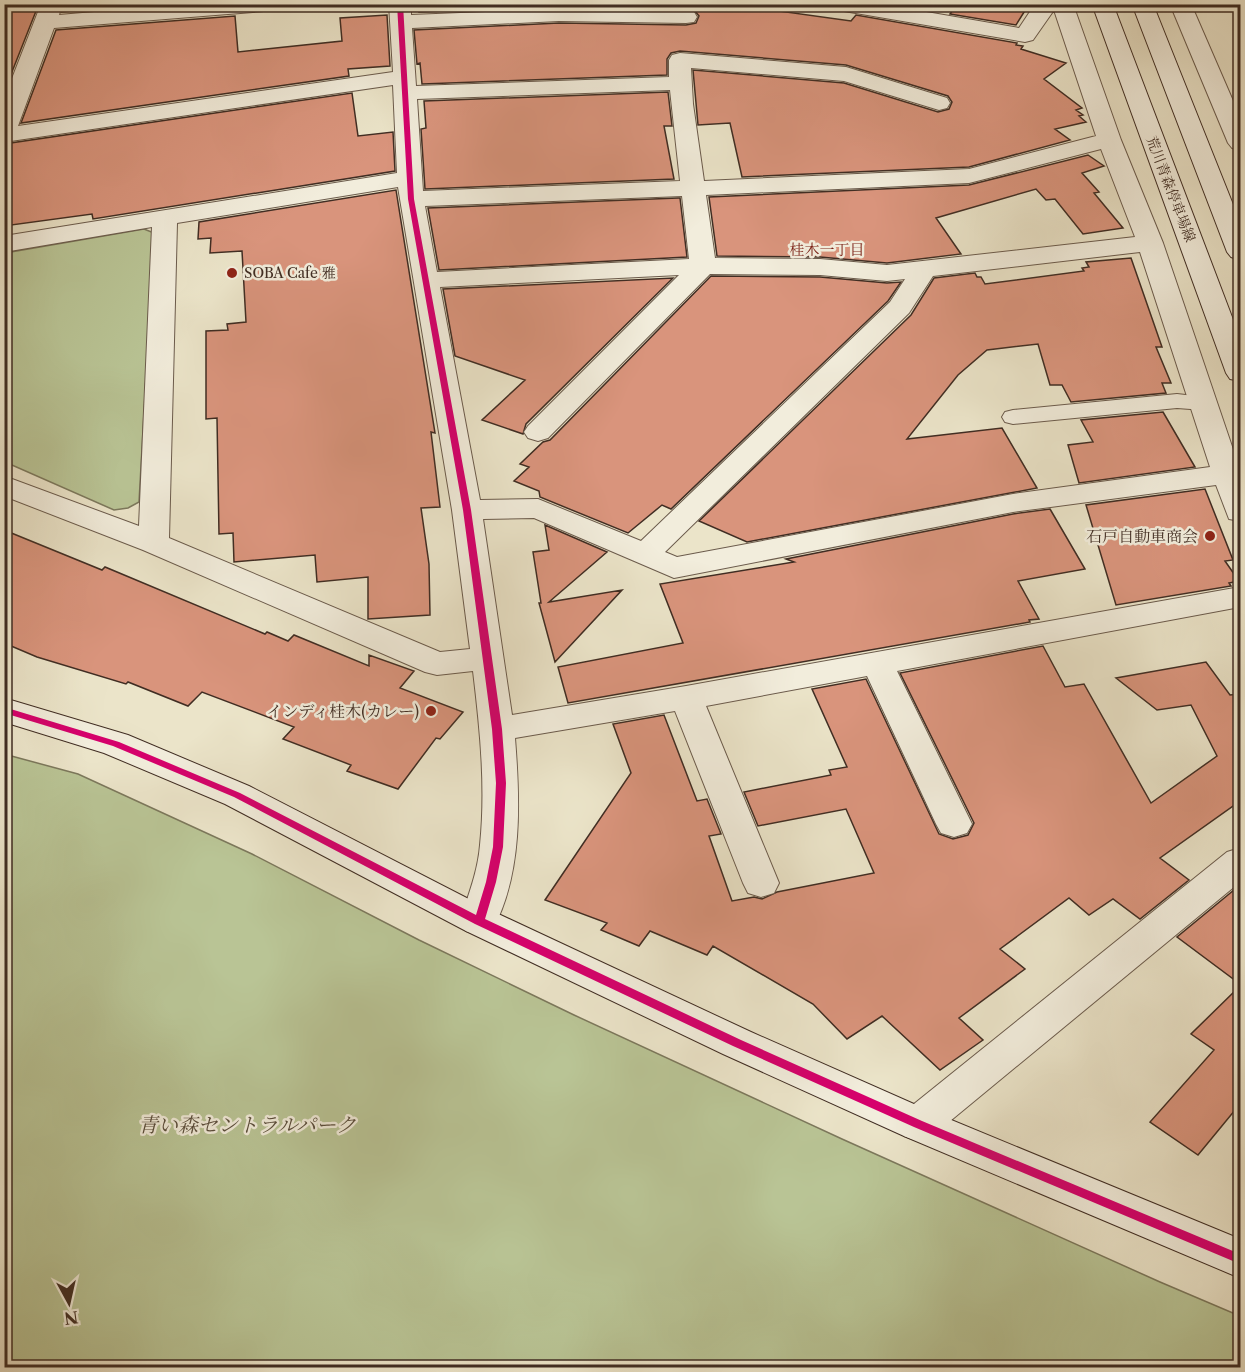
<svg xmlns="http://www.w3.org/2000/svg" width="1245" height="1372" font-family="'Libre Caslon Text','Noto Serif JP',serif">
	<rect width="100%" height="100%" fill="#ebe4c9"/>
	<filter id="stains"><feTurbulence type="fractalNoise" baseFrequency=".00333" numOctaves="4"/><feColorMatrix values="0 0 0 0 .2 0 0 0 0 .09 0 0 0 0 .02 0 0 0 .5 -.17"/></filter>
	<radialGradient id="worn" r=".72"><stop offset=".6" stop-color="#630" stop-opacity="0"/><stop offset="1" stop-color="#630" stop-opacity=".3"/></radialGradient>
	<path fill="#b9c495" stroke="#7c785c" stroke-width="1.5" d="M 144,229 L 154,233 L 139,502 L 128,508 L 114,510 L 5,462 L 5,253 Z
		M 4,754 L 78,774 L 252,854 L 419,940 L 574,1015 L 842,1139 L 1160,1282 L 1240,1316 L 1240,1367 L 5,1367 Z"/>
	<path fill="#d9947c" stroke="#402d23" stroke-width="1.5" d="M 66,4 L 156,4 L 62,12 Z
		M 419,4 L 766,4 L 764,9 L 851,21 L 856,15 L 1017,43 L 1016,45 L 1023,46 L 1021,49 L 1066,63 L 1044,79 L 1082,108 L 1076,110 L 1083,115 L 1079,116 L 1086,122 L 1055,129 L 1070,140 L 969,167 L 742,177 L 730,123 L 698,125 L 693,70 L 844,83 L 938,112 L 949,109 L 952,102 L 948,96 L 846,65 L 680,51 L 671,53 L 667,59 L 667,75 L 422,84 L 420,63 L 417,64 L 414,30 L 559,23 L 686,25 L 696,23 L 699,16 L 694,10 L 686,9 L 559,7 L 419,12 Z
		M 957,4 L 999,4 L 1026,9 L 1016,25 L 950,14 Z
		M 38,6 L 4,92 L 4,7 Z
		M 387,15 L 390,66 L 348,69 L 349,76 L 21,123 L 56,30 L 235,16 L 238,52 L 342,41 L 340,18 Z
		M 668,92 L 672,126 L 664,126 L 674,179 L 425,189 L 421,129 L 426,128 L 424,101 Z
		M 352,93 L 358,136 L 393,132 L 395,171 L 93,219 L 92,214 L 4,226 L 4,144 Z
		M 1088,155 L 1104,166 L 1082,173 L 1099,192 L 1094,193 L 1123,228 L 1083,234 L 1055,199 L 1046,200 L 1036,189 L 936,218 L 961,254 L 887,263 L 820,257 L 717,256 L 709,197 L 969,185 Z
		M 396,190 L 435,433 L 431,432 L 440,507 L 421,508 L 429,564 L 430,615 L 368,619 L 368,577 L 317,582 L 315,555 L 234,562 L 233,533 L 219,534 L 217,418 L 206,419 L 206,331 L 228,330 L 227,324 L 246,322 L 242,251 L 210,253 L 211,238 L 198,239 L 199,222 Z
		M 678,198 L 680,198 L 687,257 L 439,270 L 428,208 Z
		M 1131,258 L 1162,347 L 1156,347 L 1171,383 L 1162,383 L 1166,393 L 1071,402 L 1062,385 L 1050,385 L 1038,344 L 987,350 L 958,375 L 907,439 L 1002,428 L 1037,488 L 747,542 L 699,521 L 911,315 L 934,278 L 975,273 L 977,277 L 981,277 L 985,284 L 1084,271 L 1082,268 L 1089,267 L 1086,262 Z
		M 711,276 L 820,277 L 887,283 L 901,282 L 888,301 L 671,509 L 662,505 L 628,533 L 540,497 L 539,491 L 514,481 L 529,467 L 520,464 L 543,442 L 550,440 Z
		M 673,278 L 526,424 L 523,434 L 482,420 L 525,380 L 455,356 L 443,289 Z
		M 1163,412 L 1195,467 L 1079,483 L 1068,445 L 1093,442 L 1081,420 Z
		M 1205,489 L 1233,560 L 1225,561 L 1239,581 L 1229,583 L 1231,586 L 1116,605 L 1086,505 Z
		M 1050,509 L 1085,569 L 1018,581 L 1039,619 L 1029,620 L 1030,622 L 568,703 L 558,667 L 683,643 L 660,584 L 794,562 L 786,559 L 1013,514 Z
		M 545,525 L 607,552 L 549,602 L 622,590 L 555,662 L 539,603 L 541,603 L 533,552 L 549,550 Z
		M 4,530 L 102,570 L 105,567 L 265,634 L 267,632 L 288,641 L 294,635 L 369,666 L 369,655 L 414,671 L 400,688 L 463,712 L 440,739 L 436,738 L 398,789 L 347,771 L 351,765 L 283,739 L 294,727 L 202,692 L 188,706 L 128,682 L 126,684 L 37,657 L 4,643 Z
		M 1043,646 L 1065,687 L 1084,684 L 1151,803 L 1217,756 L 1191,705 L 1157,710 L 1116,678 L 1206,662 L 1230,695 L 1240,694 L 1240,801 L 1160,858 L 1189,880 L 1140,919 L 1113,899 L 1089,915 L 1069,898 L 1000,949 L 1025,969 L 959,1018 L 983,1040 L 940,1070 L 882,1016 L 847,1039 L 813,1004 L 713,946 L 707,955 L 650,931 L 639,946 L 601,930 L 607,923 L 545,900 L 631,773 L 613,724 L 664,715 L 697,801 L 707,799 L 721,834 L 709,836 L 732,901 L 754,897 L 762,899 L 777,892 L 874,873 L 846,809 L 758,826 L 744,792 L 831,775 L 829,770 L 847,767 L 812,689 L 866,679 L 939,834 L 953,839 L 968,835 L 974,823 L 900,673 Z
		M 1240,885 L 1240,984 L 1177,937 Z
		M 1240,986 L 1240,1104 L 1198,1155 L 1150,1122 L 1214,1050 L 1191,1034 Z"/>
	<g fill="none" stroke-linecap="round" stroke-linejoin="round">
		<g stroke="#6b5b4c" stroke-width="2">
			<path id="lane" d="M 1177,394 L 1212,398 L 1215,403 L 1212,408 L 1204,410 L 1177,408 L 1013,424 L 1005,422 L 1002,417 L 1005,412 L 1013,410 Z"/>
		</g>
		<g stroke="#6b5b4c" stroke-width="2">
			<path id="street" d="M 41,4 L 62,4 L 59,15 L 188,4 L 287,4 L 285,9 L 277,10 L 54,28 L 18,126 L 393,72 L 389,4 L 411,4 L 411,15 L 559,9 L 686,11 L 694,12 L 697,17 L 694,22 L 686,23 L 559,21 L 412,28 L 416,86 L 669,77 L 669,60 L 672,55 L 680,53 L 846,67 L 947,98 L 950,103 L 947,108 L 939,110 L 844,81 L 691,68 L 693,104 L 704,181 L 969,169 L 1096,136 L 1054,10 L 1033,40 L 1025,42 L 838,10 L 830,9 L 828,4 L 880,4 L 1019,28 L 1035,4 L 1073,4 L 1121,140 L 1163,243 L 1240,470 L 1240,521 L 1229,519 L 1216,485 L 1013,512 L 674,578 L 534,518 L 483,519 L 512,715 L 686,686 L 1240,587 L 1240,607 L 897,671 L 972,824 L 967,833 L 954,837 L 941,833 L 936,824 L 867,676 L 706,706 L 779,883 L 774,893 L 761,897 L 748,893 L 743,883 L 675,711 L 515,738 C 520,801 523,874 492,931 L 479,935 L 466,931 L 460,921 C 468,896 478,871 480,845 C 486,787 480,729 473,671 L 437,675 L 425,672 L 143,550 L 4,496 L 4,476 L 139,526 L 152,227 L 4,252 L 4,236 L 397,173 L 393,85 L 4,142 L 4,99 ZM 670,90 L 680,181 L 423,191 L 417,99 ZM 1101,149 L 1135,237 L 887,265 L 820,259 L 715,258 L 706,195 L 969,183 ZM 398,187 L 452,510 L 470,649 L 440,652 L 169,538 L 177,223 ZM 682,196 L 689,259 L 437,272 L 425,206 ZM 1140,252 L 1210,467 L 1013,494 L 677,557 L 665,552 L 909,313 L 933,276 ZM 710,274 L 820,275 L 887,281 L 905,279 L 890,302 L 641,541 L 538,499 L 480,500 L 440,287 L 679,275 L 528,426 L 524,432 L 528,438 L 538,441 L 548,438 Z
				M 1170,4 L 1191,4 L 1240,117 L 1240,150 L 1232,148 L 1228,143 Z
				M 1240,848 L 1240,882 L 932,1136 L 918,1141 L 904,1136 L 898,1124 L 904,1112 L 1227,852 Z"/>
		</g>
		<g stroke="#402d23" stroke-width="2">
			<path id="secondary" d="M 1092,4 L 1113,4 L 1240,338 L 1240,381 L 1230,379 L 1226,373 Z
				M 1132,4 L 1153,4 L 1240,222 L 1240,260 L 1231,257 L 1227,252 Z
				M 4,698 L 128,735 L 249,786 L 492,911 L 751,1032 L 932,1112 L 1240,1239 L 1240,1278 L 904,1136 L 723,1054 L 466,931 L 225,804 L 104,753 L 4,722 Z"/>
		</g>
		<use href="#lane" fill="#f2eddc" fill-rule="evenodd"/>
		<use href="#street" fill="#f2eddc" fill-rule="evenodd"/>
		<use href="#secondary" fill="#f2eddc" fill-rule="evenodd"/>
		<g stroke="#f2eddc" stroke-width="4">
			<path id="cycleway" d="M 397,4 L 403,4 L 414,199 L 471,510 L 502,729 L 506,783 L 503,847 L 496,882 L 485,919 L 741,1040 L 922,1121 L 1240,1254 L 1240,1264 L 914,1127 L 733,1046 L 475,924 L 234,797 L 113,746 L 4,713 L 4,707 L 119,742 L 240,793 L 476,915 L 486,882 L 493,847 L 496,783 L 492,729 L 463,510 L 408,199 Z"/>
		</g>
		<use href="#cycleway" fill="#d6006c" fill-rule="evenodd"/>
	</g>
	<g fill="#8f2418" stroke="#f2eddc" stroke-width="2">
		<circle cx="232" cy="273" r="6"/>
		<circle cx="1210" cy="536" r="6"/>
		<circle cx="431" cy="711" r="6"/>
	</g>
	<g text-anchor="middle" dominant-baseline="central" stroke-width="5" stroke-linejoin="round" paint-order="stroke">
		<g font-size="14" fill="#402d23" stroke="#f2eddc">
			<text transform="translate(1171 189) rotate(69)">荒川青森停車場線</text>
		</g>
		<g font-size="14" fill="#402d23" stroke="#f2eddc" text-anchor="start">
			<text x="244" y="273">SOBA Cafe 雅</text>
		</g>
		<g font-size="15" fill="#7a1f14" stroke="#f2eddc">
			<text x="827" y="249">桂木一丁目</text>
		</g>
		<g font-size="16" fill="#402d23" stroke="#f2eddc" text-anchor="end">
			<text x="1198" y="536">石戸自動車商会</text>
			<text x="419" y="711">インディ桂木(カレー)</text>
		</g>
		<g font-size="20" font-style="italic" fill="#584b3a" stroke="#f2eddc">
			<text x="247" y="1125">青い森セントラルパーク</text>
		</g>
	</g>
	<rect width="1245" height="1372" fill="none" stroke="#ebe4c9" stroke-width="24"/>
	<rect x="6" y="6" width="1233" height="1360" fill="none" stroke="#402d23" stroke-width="3"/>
	<rect x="12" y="12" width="1221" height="1348" fill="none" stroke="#402d23" stroke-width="1.5"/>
	<g transform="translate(69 1303) rotate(172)" stroke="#f2eddc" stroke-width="4.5" paint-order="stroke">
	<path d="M0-4.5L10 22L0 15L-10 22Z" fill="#402d23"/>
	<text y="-9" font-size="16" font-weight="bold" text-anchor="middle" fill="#402d23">N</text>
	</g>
	<rect width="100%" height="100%" filter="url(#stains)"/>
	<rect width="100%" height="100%" fill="url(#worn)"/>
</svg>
